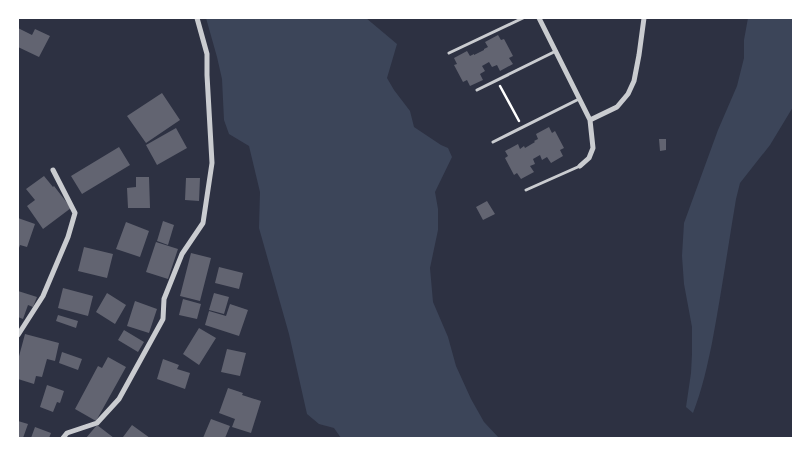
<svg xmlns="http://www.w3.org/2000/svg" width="811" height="456" font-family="Quicksand,sans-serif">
	<rect width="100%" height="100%" fill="#2d3142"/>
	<path fill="#3c4559" d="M 206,18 L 366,18 L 397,44 L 387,78 L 394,90 L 410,111 L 414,127 L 441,145 L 448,148 L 452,157 L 435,192 L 438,209 L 438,230 L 430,268 L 433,302 L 448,337 L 456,366 L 471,399 L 484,422 L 499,438 L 341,438 L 334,428 L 319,424 L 307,414 L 289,334 L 259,228 L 260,192 L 249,146 L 229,134 L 224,120 L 222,79 L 217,57 Z
		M 748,18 L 793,18 L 793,107 L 770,145 L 740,183 L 736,199 C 728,247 721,295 712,343 C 707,367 702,390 693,413 L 686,407 L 691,373 L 692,354 L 692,327 L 684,284 L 682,256 L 684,223 L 718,130 L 737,86 L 744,58 L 744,40 Z"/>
	<path fill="#626471" d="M 18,28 L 32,35 L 35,29 L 50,36 L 39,57 L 18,47 Z
		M 498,35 L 501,40 L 504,39 L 513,56 L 509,58 L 513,64 L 500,71 L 497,65 L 492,67 L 489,62 L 482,66 L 485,71 L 480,74 L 483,80 L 470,86 L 467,80 L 463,82 L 454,65 L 457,64 L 454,58 L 467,51 L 470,56 L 474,54 L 474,55 L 484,50 L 484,49 L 488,47 L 485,42 Z
		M 162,93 L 180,120 L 146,143 L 127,116 Z
		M 549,127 L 552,133 L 555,131 L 564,148 L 560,150 L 563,156 L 551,163 L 547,157 L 542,160 L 540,155 L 533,159 L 535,164 L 530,166 L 534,172 L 521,179 L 517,173 L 514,175 L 505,158 L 508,156 L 505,151 L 518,144 L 520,149 L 524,146 L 525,148 L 535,142 L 534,141 L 538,139 L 536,134 Z
		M 176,128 L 187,148 L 157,165 L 146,145 Z
		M 659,139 L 666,139 L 666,150 L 660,151 Z
		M 119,147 L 130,165 L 82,194 L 71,176 Z
		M 44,176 L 53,187 L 54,186 L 71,208 L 43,229 L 27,206 L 35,200 L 26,189 Z
		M 136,177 L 149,177 L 150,208 L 128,208 L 127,188 L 136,187 Z
		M 186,178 L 200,178 L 199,201 L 185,200 Z
		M 487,201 L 495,214 L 483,220 L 476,207 Z
		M 18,218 L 35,224 L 27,247 L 20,245 L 18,251 Z
		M 163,221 L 174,225 L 168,245 L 157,241 Z
		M 126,222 L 149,231 L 140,257 L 116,249 Z
		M 156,242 L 178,249 L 168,279 L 146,272 Z
		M 84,247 L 113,254 L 107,278 L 78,271 Z
		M 191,253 L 211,258 L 200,301 L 180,296 Z
		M 219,267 L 243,273 L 239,289 L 215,283 Z
		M 63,288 L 93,296 L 88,316 L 58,308 Z
		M 18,291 L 37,297 L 33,307 L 28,305 L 23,319 L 18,317 Z
		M 107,293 L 126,305 L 115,324 L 96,312 Z
		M 214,293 L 229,297 L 224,314 L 209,310 Z
		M 183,299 L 201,304 L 197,319 L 179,315 Z
		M 135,301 L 157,309 L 149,333 L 127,326 Z
		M 230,304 L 248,310 L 239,336 L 205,325 L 209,311 L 226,316 Z
		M 58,315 L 78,321 L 76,328 L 56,321 Z
		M 199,328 L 216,338 L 199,365 L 183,354 Z
		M 124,330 L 144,342 L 138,352 L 118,340 Z
		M 25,334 L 59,343 L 55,361 L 47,359 L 42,377 L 36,376 L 34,384 L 18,379 L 18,360 Z
		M 227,349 L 246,353 L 240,376 L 221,372 Z
		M 62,352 L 82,359 L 78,370 L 59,363 Z
		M 108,357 L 126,367 L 96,421 L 75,409 L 98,366 L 102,368 Z
		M 163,359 L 179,365 L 177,369 L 190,373 L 185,389 L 157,379 Z
		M 47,385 L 64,391 L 60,403 L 57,402 L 53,412 L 40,407 Z
		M 228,388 L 243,393 L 242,395 L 261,401 L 251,433 L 232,427 L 235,419 L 219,413 Z
		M 211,419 L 230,426 L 225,438 L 203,438 Z
		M 18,421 L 28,424 L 23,438 L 18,438 Z
		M 97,425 L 114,438 L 86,438 Z
		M 132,425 L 150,438 L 125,438 L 123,437 Z
		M 35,427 L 51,433 L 49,438 L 31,438 Z"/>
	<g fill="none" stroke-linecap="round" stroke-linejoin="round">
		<path stroke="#fff" stroke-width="2.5" d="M 500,86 L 519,121"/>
		<path stroke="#caccd0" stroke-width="3" d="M 449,53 L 523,18
			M 477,90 L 556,51
			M 493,142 L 579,99
			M 526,190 L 580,166"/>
		<path stroke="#caccd0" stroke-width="5" d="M 539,18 L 590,120 L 593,148 L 589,158 L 580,166
			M 590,120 L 617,107 L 628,94 L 634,81 L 639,55 L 644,18
			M 18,335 L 43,296 L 68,237 L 75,213 L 53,170
			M 63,438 L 67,433 L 97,423 L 119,399 L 163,319 L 164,299 L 182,254 L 203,223 L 212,163 L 207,75 L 207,54 L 197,18"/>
	</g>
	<rect width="811" height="456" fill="none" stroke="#ffffff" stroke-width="38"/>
</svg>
